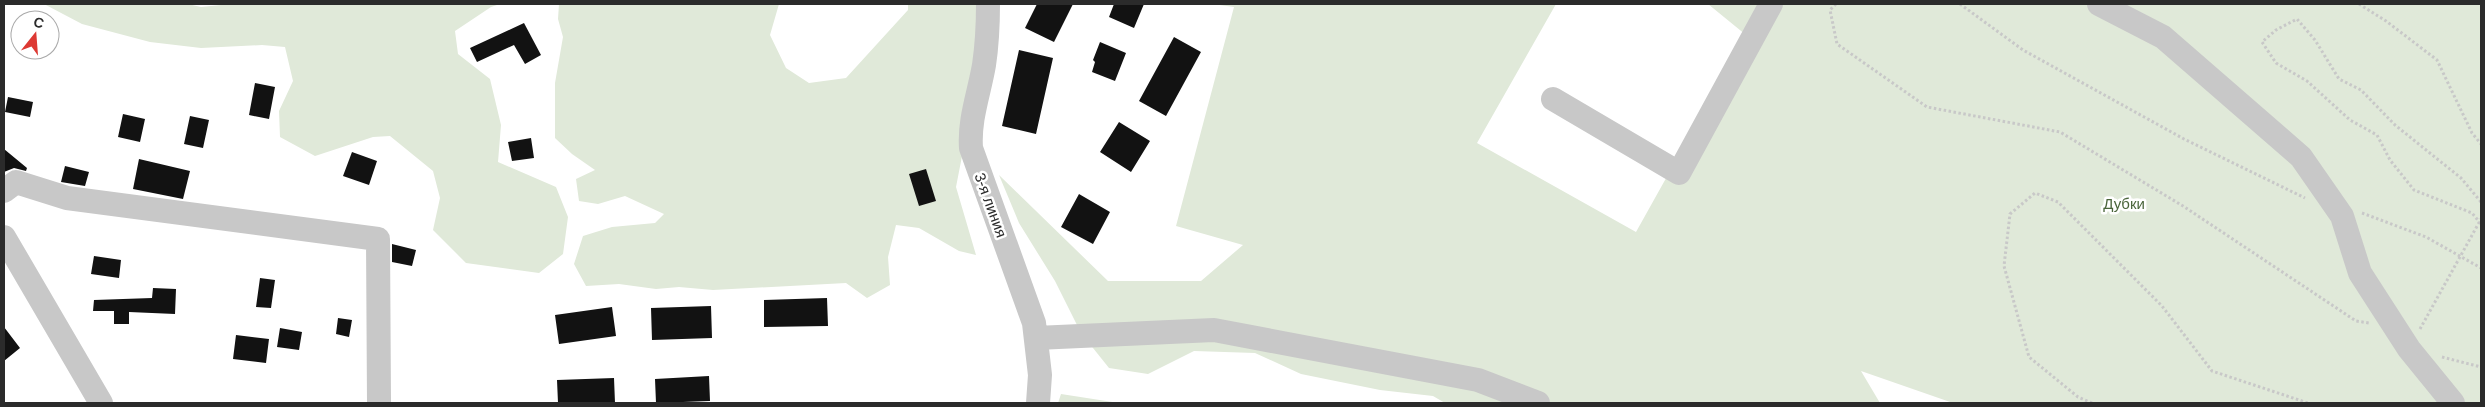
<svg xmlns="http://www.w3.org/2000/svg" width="2485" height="407" font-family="Arial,sans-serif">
	<rect width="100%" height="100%" fill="#fff"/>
	<path fill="#e0e9d9" d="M 44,4 L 188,4 L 201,7 L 231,4 L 500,4 L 491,7 L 455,31 L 458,54 L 490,79 L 501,125 L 498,162 L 556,187 L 568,217 L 563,254 L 539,273 L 466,263 L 433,230 L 440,198 L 433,171 L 390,136 L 373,137 L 315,156 L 280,137 L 279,111 L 293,81 L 285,47 L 262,45 L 201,48 L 150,42 L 82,24 Z
		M 559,4 L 779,4 L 770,35 L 786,68 L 809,83 L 846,78 L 908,10 L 908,4 L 976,4 L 982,26 L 970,115 L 956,187 L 976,255 L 959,251 L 919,228 L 896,225 L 888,257 L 890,285 L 867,298 L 846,283 L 713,290 L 679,287 L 656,289 L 619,284 L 586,286 L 574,264 L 583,236 L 612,227 L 655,223 L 664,214 L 625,196 L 598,204 L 579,201 L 576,179 L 595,170 L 572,154 L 555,138 L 555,83 L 563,37 L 558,19 Z
		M 1212,4 L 1556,4 L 1477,143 L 1636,232 L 1746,35 L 1708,4 L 2481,4 L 2481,403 L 1953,403 L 1861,371 L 1880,403 L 1445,403 L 1433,396 L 1380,390 L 1301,374 L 1255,353 L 1194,351 L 1148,374 L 1109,368 L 1081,333 L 1055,281 L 1019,223 L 999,175 L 1108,281 L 1201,281 L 1243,245 L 1176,226 L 1234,7 Z
		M 1061,394 L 1119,403 L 1058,403 Z"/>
	<path fill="#121212" d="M 1037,4 L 1073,4 L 1054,42 L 1025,28 Z
		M 1114,4 L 1144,4 L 1134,28 L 1109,17 Z
		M 524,23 L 541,55 L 525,64 L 514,45 L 477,62 L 470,48 Z
		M 1174,37 L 1201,52 L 1166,116 L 1139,101 Z
		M 1100,42 L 1126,53 L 1115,81 L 1092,72 L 1095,62 L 1093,60 Z
		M 1019,50 L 1053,58 L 1036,134 L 1002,126 Z
		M 255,83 L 275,87 L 269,119 L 249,115 Z
		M 8,97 L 33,102 L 30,117 L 5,112 Z
		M 123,114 L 145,119 L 140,142 L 118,137 Z
		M 190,116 L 209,120 L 203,148 L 184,144 Z
		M 1119,122 L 1150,141 L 1131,172 L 1100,152 Z
		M 531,138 L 534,158 L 512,161 L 508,142 Z
		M 4,149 L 27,168 L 26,171 L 14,168 L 4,172 Z
		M 352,152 L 377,161 L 369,185 L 343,176 Z
		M 139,159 L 190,171 L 183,199 L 133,189 Z
		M 65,166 L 89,172 L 85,186 L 61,182 Z
		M 926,169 L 936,201 L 919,206 L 909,174 Z
		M 1079,194 L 1110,212 L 1093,244 L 1061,227 Z
		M 392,244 L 416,250 L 412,266 L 392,262 Z
		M 94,256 L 121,260 L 119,278 L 91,274 Z
		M 260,278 L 275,280 L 271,308 L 256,307 Z
		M 153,288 L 176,289 L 175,314 L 129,312 L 129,324 L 114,324 L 114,311 L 93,311 L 94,300 L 152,298 Z
		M 827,298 L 828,326 L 764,327 L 764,300 Z
		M 711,306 L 712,338 L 652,340 L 651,308 Z
		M 612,307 L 616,336 L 559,344 L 555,315 Z
		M 338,318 L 352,320 L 349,337 L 336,334 Z
		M 4,327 L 20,348 L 4,361 Z
		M 280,328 L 302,332 L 299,350 L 277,347 Z
		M 236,335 L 269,339 L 266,363 L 233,359 Z
		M 709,376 L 710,401 L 656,403 L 655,379 Z
		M 614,378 L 615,403 L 558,403 L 557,380 Z"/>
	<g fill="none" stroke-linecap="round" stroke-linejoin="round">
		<path stroke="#c8c8c8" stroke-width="3" stroke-dasharray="2.5 2.5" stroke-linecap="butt" d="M 1836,4 L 1830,10 L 1837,44 L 1927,107 L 2060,132 L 2183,206 L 2356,321 L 2369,323
			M 1960,4 L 2023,50 L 2184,139 L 2305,198
			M 2359,4 L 2386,21 L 2437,60 L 2472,133 L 2481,144
			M 2481,202 L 2461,178 L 2395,125 L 2361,90 L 2339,79 L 2315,40 L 2297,19 L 2276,30 L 2262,42 L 2276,63 L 2307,81 L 2350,120 L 2377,135 L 2390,160 L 2414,190 L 2472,213 L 2481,224
			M 2362,213 L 2426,237 L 2481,268
			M 2420,329 L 2481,219
			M 2442,357 L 2481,367
			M 2092,403 L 2078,397 L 2029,357 L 2004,266 L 2010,214 L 2035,193 L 2058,202 L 2162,306 L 2212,371 L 2308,403"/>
		<path stroke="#c8c8c8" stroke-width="24" d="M 988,4 C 988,25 987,45 984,65 C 979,94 969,119 971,148 L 1034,323 L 1040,375 L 1038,403
			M 2099,4 L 2163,37 L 2301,157 L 2342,216 L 2360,273 L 2409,349 L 2453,403
			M 1553,99 L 1679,173 L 1771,4
			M 4,191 L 16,182 L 67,198 L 378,239 L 379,403
			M 4,237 L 101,403
			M 1036,338 L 1214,330 L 1478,380 L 1538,403"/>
	</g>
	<g text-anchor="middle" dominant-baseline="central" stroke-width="5" stroke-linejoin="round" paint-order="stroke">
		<g font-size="15" fill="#4a653b" stroke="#fff">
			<text x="2124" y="203">Дубки</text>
		</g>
		<g font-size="15" fill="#2b2b2b" stroke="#fff">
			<text transform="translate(991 205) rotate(70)">3-я линия</text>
		</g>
	</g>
	<rect width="2485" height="407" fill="none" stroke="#2b2b2b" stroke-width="10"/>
	<g transform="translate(35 35) rotate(17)"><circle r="24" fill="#ffffff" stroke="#aaaaaa"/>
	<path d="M0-4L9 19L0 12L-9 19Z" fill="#dd3933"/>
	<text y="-8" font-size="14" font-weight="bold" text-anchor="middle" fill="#2b2b2b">С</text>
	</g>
</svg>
